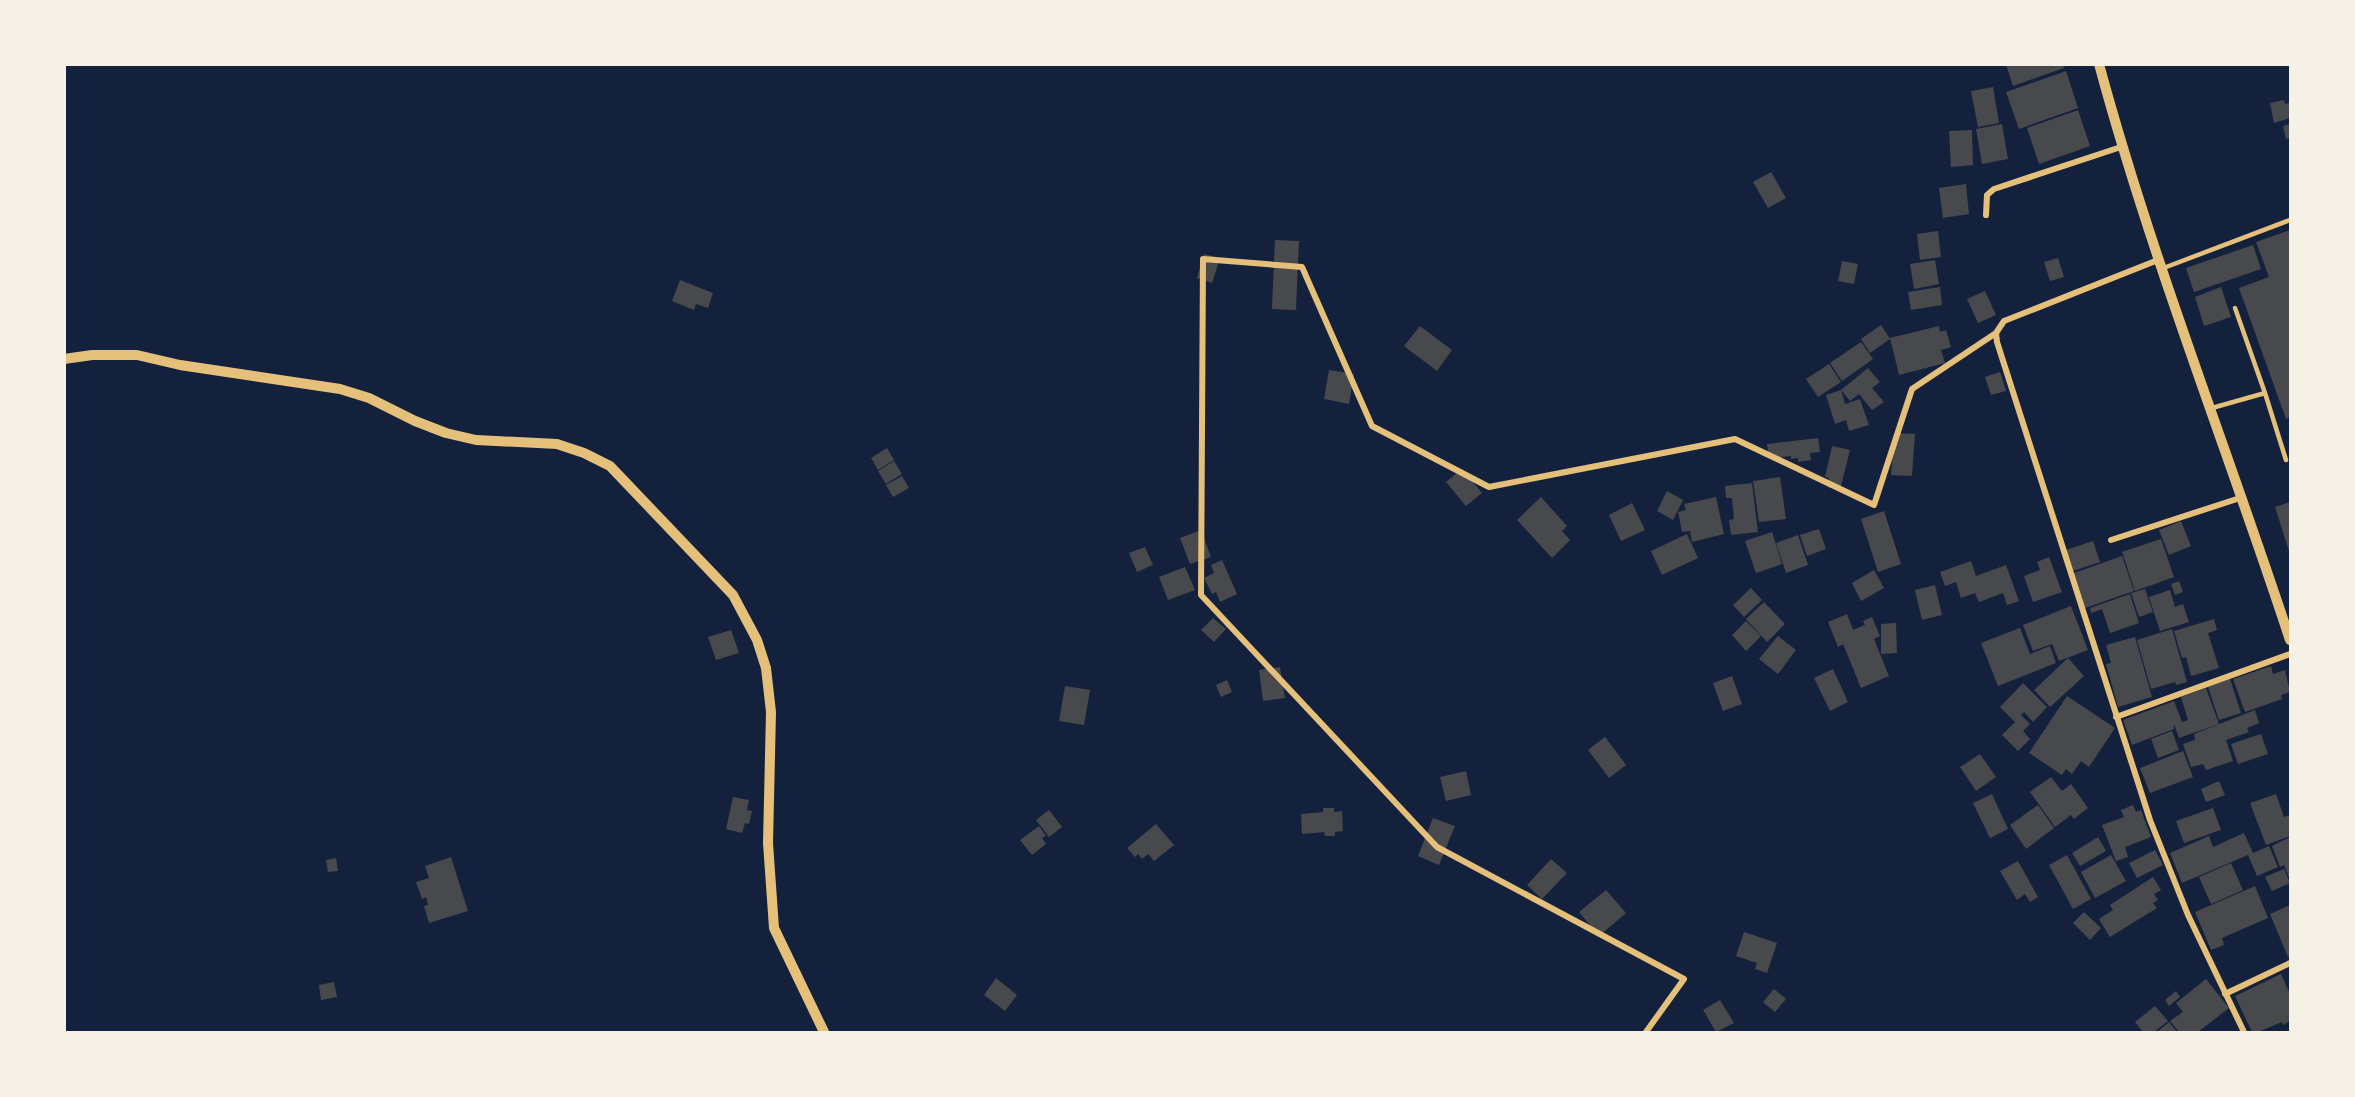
<svg xmlns="http://www.w3.org/2000/svg" width="2355" height="1097" font-family="'Source Sans 3',sans-serif">
	<rect width="100%" height="100%" fill="#14213d"/>
	<path fill="#48494c" d="M 2006,64 L 2063,64 L 2064,68 L 2013,86 Z
		M 2066,71 L 2078,108 L 2019,129 L 2006,92 Z
		M 1993,87 L 1999,123 L 1978,127 L 1971,91 Z
		M 2284,100 L 2285,104 L 2289,103 L 2290,118 L 2274,123 L 2270,103 Z
		M 2078,110 L 2090,146 L 2039,164 L 2027,128 Z
		M 2002,124 L 2008,159 L 1982,164 L 1976,129 Z
		M 2290,124 L 2290,138 L 2286,139 L 2283,126 Z
		M 1972,130 L 1973,165 L 1951,167 L 1949,131 Z
		M 1771,172 L 1786,198 L 1768,208 L 1753,182 Z
		M 1966,184 L 1969,214 L 1943,218 L 1939,188 Z
		M 2290,230 L 2290,417 L 2286,419 L 2239,288 L 2269,277 L 2256,242 Z
		M 1938,231 L 1941,257 L 1920,260 L 1917,234 Z
		M 1275,240 L 1299,241 L 1296,310 L 1272,309 Z
		M 2253,245 L 2261,269 L 2194,292 L 2186,268 Z
		M 1204,254 L 1220,258 L 1212,283 L 1197,278 Z
		M 2058,258 L 2064,277 L 2050,281 L 2044,262 Z
		M 1935,260 L 1939,284 L 1914,289 L 1910,264 Z
		M 1842,261 L 1858,264 L 1854,284 L 1838,281 Z
		M 680,280 L 713,293 L 708,308 L 696,304 L 694,310 L 672,301 Z
		M 1940,287 L 1942,305 L 1911,310 L 1908,292 Z
		M 2221,287 L 2231,317 L 2204,326 L 2195,297 Z
		M 1985,291 L 1996,315 L 1978,323 L 1967,299 Z
		M 1881,325 L 1890,339 L 1870,353 L 1861,339 Z
		M 1420,326 L 1452,350 L 1437,371 L 1404,346 Z
		M 1939,326 L 1940,332 L 1946,330 L 1951,347 L 1941,350 L 1945,363 L 1899,375 L 1890,338 Z
		M 1861,342 L 1873,359 L 1842,381 L 1830,363 Z
		M 1829,364 L 1841,382 L 1818,397 L 1806,379 Z
		M 1868,368 L 1880,382 L 1872,388 L 1884,402 L 1872,410 L 1859,394 L 1850,401 L 1841,390 Z
		M 1329,370 L 1354,374 L 1349,404 L 1324,399 Z
		M 2000,372 L 2006,391 L 1991,395 L 1985,377 Z
		M 1841,390 L 1845,404 L 1860,399 L 1869,425 L 1849,431 L 1846,420 L 1835,424 L 1826,395 Z
		M 1894,433 L 1915,434 L 1912,476 L 1891,475 Z
		M 1818,438 L 1820,452 L 1810,453 L 1811,460 L 1798,462 L 1798,458 L 1791,459 L 1791,456 L 1769,458 L 1767,444 Z
		M 1832,446 L 1850,450 L 1840,490 L 1827,487 L 1829,478 L 1825,477 Z
		M 887,448 L 894,460 L 878,470 L 871,458 Z
		M 894,461 L 902,474 L 886,484 L 878,471 Z
		M 1462,469 L 1482,493 L 1466,506 L 1446,482 Z
		M 902,476 L 909,488 L 893,497 L 886,485 Z
		M 1780,477 L 1786,519 L 1759,522 L 1753,481 Z
		M 1752,483 L 1758,532 L 1731,535 L 1729,520 L 1734,519 L 1732,498 L 1726,498 L 1725,486 Z
		M 1667,491 L 1683,500 L 1673,520 L 1657,511 Z
		M 1541,497 L 1567,526 L 1562,531 L 1570,540 L 1552,558 L 1517,520 Z
		M 1716,497 L 1724,534 L 1692,542 L 1690,531 L 1682,532 L 1678,512 L 1686,510 L 1684,504 Z
		M 2290,502 L 2290,554 L 2275,507 Z
		M 1632,503 L 1645,530 L 1621,541 L 1609,515 Z
		M 1884,511 L 1901,564 L 1878,572 L 1861,519 Z
		M 2181,521 L 2191,546 L 2169,555 L 2159,530 Z
		M 1819,529 L 1826,549 L 1807,556 L 1800,535 Z
		M 1201,530 L 1211,557 L 1190,564 L 1180,538 Z
		M 1772,532 L 1782,564 L 1756,573 L 1745,541 Z
		M 1687,534 L 1698,558 L 1662,575 L 1651,551 Z
		M 1798,535 L 1808,565 L 1786,573 L 1776,543 Z
		M 2161,539 L 2174,577 L 2135,591 L 2122,552 Z
		M 2093,541 L 2100,562 L 2073,571 L 2066,550 Z
		M 1145,547 L 1153,565 L 1137,572 L 1129,553 Z
		M 2122,556 L 2134,591 L 2085,608 L 2074,573 Z
		M 2049,557 L 2062,592 L 2033,602 L 2024,576 L 2040,570 L 2037,562 Z
		M 1222,560 L 1237,594 L 1220,602 L 1216,592 L 1212,594 L 1204,578 L 1214,573 L 1211,565 Z
		M 1971,561 L 1976,576 L 2006,565 L 2019,601 L 2007,605 L 2003,593 L 1979,602 L 1975,593 L 1961,598 L 1956,582 L 1945,586 L 1940,572 Z
		M 1185,567 L 1195,590 L 1168,600 L 1159,577 Z
		M 1874,570 L 1884,588 L 1861,601 L 1852,583 Z
		M 2179,581 L 2183,592 L 2175,595 L 2171,584 Z
		M 1935,585 L 1942,615 L 1922,620 L 1915,590 Z
		M 1751,588 L 1762,600 L 1744,617 L 1733,605 Z
		M 2145,589 L 2153,612 L 2139,617 L 2131,593 Z
		M 2170,590 L 2175,607 L 2183,604 L 2189,622 L 2160,631 L 2149,597 Z
		M 2130,594 L 2139,623 L 2110,633 L 2102,609 L 2091,613 L 2090,608 Z
		M 1764,602 L 1785,624 L 1767,642 L 1746,619 Z
		M 2071,606 L 2088,650 L 2059,661 L 2052,644 L 2033,651 L 2023,625 Z
		M 1847,614 L 1853,630 L 1865,625 L 1863,621 L 1872,617 L 1880,636 L 1874,639 L 1889,676 L 1861,688 L 1843,644 L 1838,647 L 1828,622 Z
		M 1213,618 L 1226,629 L 1214,642 L 1201,630 Z
		M 2214,619 L 2217,630 L 2208,633 L 2219,668 L 2191,676 L 2186,657 L 2182,658 L 2174,631 Z
		M 1746,621 L 1761,636 L 1746,651 L 1732,635 Z
		M 1896,623 L 1897,653 L 1881,654 L 1881,624 Z
		M 2020,628 L 2030,654 L 2050,646 L 2056,663 L 1998,686 L 1981,643 Z
		M 2172,629 L 2187,682 L 2176,685 L 2175,682 L 2151,689 L 2137,640 Z
		M 731,630 L 739,653 L 716,660 L 708,637 Z
		M 1778,636 L 1796,650 L 1778,674 L 1759,659 Z
		M 2135,637 L 2152,697 L 2118,707 L 2106,664 L 2111,663 L 2106,645 Z
		M 2068,658 L 2084,676 L 2050,707 L 2034,690 Z
		M 2271,666 L 2273,674 L 2285,670 L 2290,692 L 2281,695 L 2282,699 L 2245,712 L 2233,679 Z
		M 1280,667 L 1285,698 L 1263,701 L 1259,670 Z
		M 1833,669 L 1848,702 L 1830,711 L 1814,678 Z
		M 1732,676 L 1742,704 L 1723,711 L 1713,683 Z
		M 2230,679 L 2241,713 L 2219,720 L 2208,687 Z
		M 1227,680 L 1232,692 L 1221,697 L 1216,685 Z
		M 2023,683 L 2047,707 L 2033,722 L 2024,712 L 2021,715 L 2030,724 L 2023,731 L 2030,739 L 2018,751 L 2002,735 L 2015,722 L 2000,707 Z
		M 1065,686 L 1090,690 L 1084,725 L 1059,721 Z
		M 2206,688 L 2219,724 L 2179,738 L 2174,724 L 2174,729 L 2132,745 L 2123,720 L 2174,701 L 2182,722 L 2188,720 L 2181,697 Z
		M 2067,696 L 2115,728 L 2089,767 L 2081,761 L 2072,774 L 2066,769 L 2062,775 L 2029,753 Z
		M 2255,710 L 2259,723 L 2247,728 L 2249,732 L 2226,740 L 2233,761 L 2206,770 L 2203,764 L 2191,767 L 2183,744 L 2195,740 L 2194,734 Z
		M 2172,731 L 2179,750 L 2158,758 L 2151,739 Z
		M 2261,734 L 2268,754 L 2238,764 L 2231,744 Z
		M 1605,737 L 1626,765 L 1609,778 L 1588,750 Z
		M 2183,751 L 2193,777 L 2150,793 L 2140,768 Z
		M 1980,754 L 1996,777 L 1976,791 L 1960,767 Z
		M 1466,771 L 1471,795 L 1446,801 L 1440,777 Z
		M 2051,777 L 2062,791 L 2071,784 L 2088,808 L 2074,819 L 2071,815 L 2055,827 L 2030,792 Z
		M 2219,781 L 2225,795 L 2206,802 L 2201,789 Z
		M 1992,794 L 2008,829 L 1990,838 L 1973,803 Z
		M 2276,794 L 2284,817 L 2290,815 L 2290,836 L 2266,845 L 2250,803 Z
		M 733,797 L 749,800 L 747,810 L 752,811 L 749,824 L 745,823 L 742,833 L 726,829 Z
		M 2038,805 L 2054,828 L 2026,849 L 2010,825 Z
		M 2133,805 L 2136,812 L 2141,810 L 2151,837 L 2125,847 L 2128,857 L 2116,861 L 2102,825 L 2124,817 L 2121,810 Z
		M 1323,808 L 1334,808 L 1334,812 L 1342,811 L 1343,831 L 1335,832 L 1335,836 L 1325,836 L 1324,832 L 1302,834 L 1301,814 L 1323,812 Z
		M 2213,808 L 2221,830 L 2184,843 L 2176,821 Z
		M 1049,810 L 1062,827 L 1049,837 L 1036,820 Z
		M 1433,818 L 1455,826 L 1439,865 L 1418,856 Z
		M 1156,824 L 1174,845 L 1154,861 L 1148,854 L 1142,859 L 1138,854 L 1135,857 L 1127,848 Z
		M 1039,826 L 1046,836 L 1042,838 L 1046,844 L 1032,855 L 1020,840 Z
		M 2244,833 L 2253,853 L 2269,846 L 2278,867 L 2257,876 L 2248,855 L 2182,883 L 2170,853 L 2209,836 L 2213,847 Z
		M 2098,837 L 2106,851 L 2080,866 L 2072,853 Z
		M 2290,837 L 2290,880 L 2284,865 L 2280,867 L 2272,846 Z
		M 2155,850 L 2163,865 L 2137,878 L 2129,863 Z
		M 2067,855 L 2091,899 L 2073,909 L 2049,865 Z
		M 2111,855 L 2126,881 L 2095,898 L 2081,872 Z
		M 451,857 L 468,911 L 429,923 L 424,906 L 428,905 L 426,897 L 422,899 L 416,882 L 429,878 L 425,866 Z
		M 336,858 L 338,871 L 328,872 L 326,860 Z
		M 1551,859 L 1567,873 L 1542,899 L 1527,885 Z
		M 2018,861 L 2038,897 L 2030,902 L 2025,894 L 2017,900 L 2000,871 Z
		M 2231,863 L 2243,890 L 2211,904 L 2199,877 Z
		M 2284,869 L 2290,883 L 2272,891 L 2265,877 Z
		M 2153,877 L 2161,890 L 2154,894 L 2158,900 L 2153,903 L 2157,908 L 2110,937 L 2099,919 L 2113,910 L 2110,905 Z
		M 2255,886 L 2268,918 L 2222,938 L 2224,945 L 2211,950 L 2195,912 Z
		M 1606,890 L 1626,913 L 1599,936 L 1579,912 Z
		M 2290,905 L 2290,956 L 2288,957 L 2270,914 Z
		M 2084,912 L 2101,928 L 2090,940 L 2073,923 Z
		M 1744,932 L 1777,943 L 1767,973 L 1755,969 L 1757,963 L 1736,956 Z
		M 2281,974 L 2290,994 L 2290,1021 L 2283,1025 L 2282,1022 L 2258,1032 L 2252,1032 L 2235,996 Z
		M 996,978 L 1017,995 L 1005,1011 L 984,995 Z
		M 2206,979 L 2229,1008 L 2198,1032 L 2179,1032 L 2170,1021 L 2183,1012 L 2176,1003 Z
		M 334,982 L 337,997 L 321,1000 L 319,985 Z
		M 1774,989 L 1786,999 L 1775,1012 L 1763,1002 Z
		M 2176,991 L 2180,997 L 2169,1006 L 2165,1000 Z
		M 1720,1000 L 1734,1023 L 1716,1032 L 1703,1010 Z
		M 2155,1006 L 2168,1021 L 2154,1032 L 2143,1032 L 2135,1022 Z
		M 2169,1022 L 2177,1032 L 2157,1032 Z"/>
	<g fill="none" stroke-linecap="round" stroke-linejoin="round">
		<path stroke="#e5c07b" stroke-width="4.5" d="M 2161,269 L 2290,220
			M 2235,308 L 2265,393
			M 2212,408 L 2265,393 L 2286,460"/>
		<path stroke="#e5c07b" stroke-width="6" d="M 1986,215 L 1987,195 L 1994,189 L 2121,147
			M 2158,260 L 2004,321 L 1996,333 L 1997,342 L 2150,820 L 2188,915 L 2244,1032
			M 2111,540 L 2243,497
			M 2116,717 L 2290,654
			M 2225,994 L 2290,963
			M 1646,1032 L 1684,979 L 1437,847 L 1201,595 L 1203,259 L 1302,267 L 1372,426 L 1489,487 L 1735,439 L 1874,505 L 1912,389 L 1996,333"/>
		<path stroke="#e5c07b" stroke-width="10" d="M 2099,64 C 2152,260 2227,448 2290,640
			M 64,359 L 92,355 L 137,355 L 180,365 L 340,389 L 369,398 L 415,421 L 446,433 L 476,440 L 557,444 L 584,453 L 610,466 L 733,595 L 757,640 L 766,668 L 771,712 L 768,843 L 774,928 L 824,1032"/>
	</g>
	<rect width="2355" height="1097" fill="none" stroke="#f6f1e7" stroke-width="132"/>
</svg>
